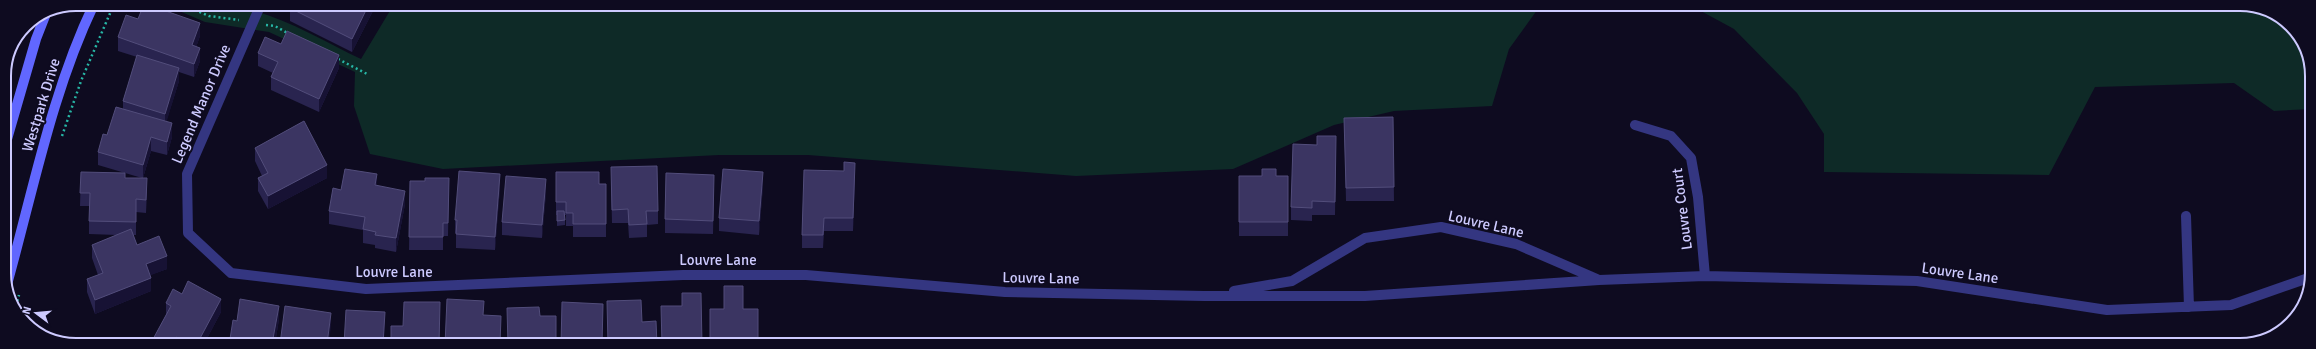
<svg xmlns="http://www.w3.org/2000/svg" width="2316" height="349" font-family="Signika,sans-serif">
	<rect width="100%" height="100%" fill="#0e0b20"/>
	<path fill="#0e2a27" d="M 163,4 C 189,4 217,2 243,8 C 285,17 323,41 361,59 L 394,4 L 1547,4 L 1540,6 L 1509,49 L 1492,106 L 1394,111 L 1334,125 L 1233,169 L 1076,176 L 808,155 L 719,155 L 443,169 L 370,154 L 354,106 L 355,72 L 269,32 L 205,22 Z
		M 1688,4 L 2249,5 L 2288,22 L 2311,62 L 2311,109 L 2274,111 L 2234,83 L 2095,87 L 2049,175 L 1824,172 L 1824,134 L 1797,93 L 1734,29 Z"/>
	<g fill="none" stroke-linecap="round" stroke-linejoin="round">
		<path stroke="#27b6a5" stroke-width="2.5" stroke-dasharray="2 3" stroke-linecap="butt" d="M 181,4 L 209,16 L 239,20
			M 266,25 L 275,26 L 289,34
			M 338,59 L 369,75
			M 62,136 L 81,81 L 114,4
			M 16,306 L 19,295"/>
		<path stroke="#343681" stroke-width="10" d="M 261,4 L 187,174 L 188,233 L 231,273 L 366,289 L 683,275 L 806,275 L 1005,292 L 1204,296 L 1365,296 L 1599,280 L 1705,276 L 1917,281 L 2107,310 L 2231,305 L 2311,277
			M 1635,125 L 1671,136 L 1691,158 L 1698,197 L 1705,276
			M 2186,216 L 2189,307
			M 1234,291 L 1292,281 L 1365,238 L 1441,227 L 1516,244 L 1597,279"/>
		<path stroke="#6167ff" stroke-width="10" d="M 5,146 L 36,39 L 47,11
			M 6,288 C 33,192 51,94 94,4"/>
	</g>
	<path fill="#29244f" d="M 374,4 L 374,9 L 352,52 L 290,21 L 290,8 Z
		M 138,19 L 200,36 L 196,47 L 200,61 L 194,77 L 179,72 L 179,81 L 166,122 L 172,137 L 167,155 L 151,151 L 143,178 L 147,191 L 146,213 L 136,212 L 136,235 L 133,235 L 137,245 L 167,269 L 150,275 L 151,291 L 95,314 L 87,292 L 87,279 L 98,275 L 92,258 L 92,245 L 117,235 L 89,234 L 89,206 L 80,206 L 81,172 L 125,178 L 142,178 L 98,165 L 98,152 L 123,109 L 123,101 L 137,57 L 118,51 L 118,37 Z
		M 281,44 L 339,68 L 319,112 L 271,90 L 271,77 L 273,73 L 258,66 L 258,53 Z
		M 1393,117 L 1394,201 L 1346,201 L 1344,118 Z
		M 255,148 L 327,178 L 268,209 L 258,191 L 258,178 L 262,176 L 255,161 Z
		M 1336,149 L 1335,215 L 1312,215 L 1312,221 L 1291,220 L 1291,207 Z
		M 556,172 L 599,184 L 606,184 L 606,237 L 573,237 L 573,226 L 566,226 L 566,215 L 565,215 L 565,225 L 557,226 L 557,215 L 556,215 Z
		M 855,176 L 853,231 L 824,231 L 823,248 L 802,248 L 802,235 Z
		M 1239,176 L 1288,176 L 1288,236 L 1239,236 Z
		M 449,178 L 448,236 L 443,236 L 443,250 L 409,250 L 410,181 L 425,181 Z
		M 611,181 L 658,211 L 658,224 L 647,225 L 647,237 L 629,238 L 628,223 L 612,223 Z
		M 377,186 L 405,204 L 396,252 L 375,248 L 375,245 L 363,243 L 363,230 L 329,224 L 329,211 L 341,190 Z
		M 763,186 L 759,235 L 719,231 L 719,218 Z
		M 500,187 L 495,250 L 456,248 L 456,233 L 455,233 L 455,220 Z
		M 714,188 L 713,234 L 665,233 L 665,219 Z
		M 546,193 L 542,238 L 502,235 L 502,222 Z
		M 182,294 L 221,312 L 204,344 L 152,344 L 152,341 L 166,315 L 166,303 Z
		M 279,319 L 275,344 L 230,344 L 230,339 L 237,321 Z"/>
	<path fill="#171234" d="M 369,4 L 374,4 L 374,9 L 352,52 L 352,39 Z
		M 200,23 L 200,36 L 192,59 L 192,45 Z
		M 200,48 L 200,61 L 194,77 L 194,64 Z
		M 339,55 L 339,68 L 319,112 L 319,99 Z
		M 179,68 L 179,81 L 165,127 L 165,114 Z
		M 172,123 L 172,137 L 167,155 L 167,142 Z
		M 151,137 L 151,151 L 143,178 L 143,165 Z
		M 855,163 L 855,176 L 853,231 L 853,218 Z
		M 327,165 L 327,178 L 268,209 L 268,196 Z
		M 763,172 L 763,186 L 759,235 L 759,221 Z
		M 377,174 L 377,188 L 375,185 Z
		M 500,174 L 500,187 L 495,250 L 495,237 Z
		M 546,179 L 546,193 L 542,238 L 542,225 Z
		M 405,191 L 405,204 L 396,252 L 396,238 Z
		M 167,256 L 167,269 L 146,277 L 146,264 Z
		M 151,278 L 151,291 L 95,314 L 95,300 Z
		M 221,299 L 221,312 L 204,344 L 197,344 Z
		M 279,306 L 279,319 L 275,344 L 272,344 Z
		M 385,312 L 384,344 L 383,344 Z
		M 331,313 L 331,326 L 329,344 L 327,344 Z
		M 176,337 L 176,344 L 172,344 Z"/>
	<path fill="#3b3562" stroke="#524d7b" d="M 144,4 L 146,4 L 200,23 L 192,45 L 200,48 L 194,64 L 118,37 L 126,15 L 138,19 Z
		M 292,4 L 369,4 L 352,39 L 290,8 Z
		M 287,31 L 339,55 L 319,99 L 271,77 L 278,62 L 258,53 L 265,37 L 281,44 Z
		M 137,55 L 179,68 L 165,114 L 123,101 Z
		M 116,107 L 172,123 L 167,142 L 151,137 L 143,165 L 98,152 L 103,134 L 107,135 Z
		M 1393,117 L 1394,187 L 1346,188 L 1344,118 Z
		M 304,121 L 327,165 L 268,196 L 258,178 L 268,173 L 255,148 Z
		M 1317,136 L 1336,136 L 1335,202 L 1312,201 L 1312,208 L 1291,207 L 1293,144 L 1317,145 Z
		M 844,162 L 855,163 L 853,218 L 824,218 L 823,235 L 802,235 L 804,170 L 844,171 Z
		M 657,166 L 658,211 L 646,211 L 647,224 L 629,225 L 628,209 L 612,210 L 611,167 Z
		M 345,169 L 377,174 L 375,185 L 405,191 L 396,238 L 375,235 L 376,232 L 363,229 L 365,217 L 329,211 L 333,188 L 341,190 Z
		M 723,169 L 763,172 L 759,221 L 719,218 Z
		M 1262,169 L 1276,169 L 1276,176 L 1288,176 L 1288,222 L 1239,222 L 1239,176 L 1262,176 Z
		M 459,171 L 500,174 L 495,237 L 456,234 L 457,220 L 455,220 Z
		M 81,172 L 125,173 L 125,178 L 147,178 L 146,200 L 136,199 L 136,222 L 89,221 L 90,193 L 80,193 Z
		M 556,172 L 599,172 L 599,184 L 606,184 L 606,224 L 573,224 L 573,213 L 566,213 L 566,202 L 556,202 Z
		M 666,173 L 714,175 L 713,221 L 665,219 Z
		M 506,176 L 546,179 L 542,225 L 502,222 Z
		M 425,178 L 449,178 L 448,223 L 443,223 L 443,237 L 409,237 L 410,181 L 425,181 Z
		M 557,211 L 564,211 L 565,220 L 557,221 Z
		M 131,229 L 137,245 L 159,236 L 167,256 L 146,264 L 151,278 L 95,300 L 87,279 L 103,273 L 92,245 Z
		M 188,281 L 221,299 L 197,344 L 189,344 L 176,337 L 172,344 L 159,344 L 152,341 L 171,306 L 166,303 L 173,289 L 182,294 Z
		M 724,286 L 743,286 L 743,309 L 758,309 L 758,345 L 710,345 L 710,309 L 724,309 Z
		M 682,293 L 701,293 L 702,345 L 662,345 L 661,306 L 682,306 Z
		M 240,299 L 279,306 L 272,344 L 260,344 L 230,339 L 233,320 L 237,321 Z
		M 447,299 L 484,301 L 483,315 L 501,316 L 500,345 L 445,345 Z
		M 641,300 L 642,322 L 656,321 L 657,345 L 608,345 L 607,301 Z
		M 404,302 L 440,302 L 439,345 L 391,344 L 391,326 L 403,326 Z
		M 562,302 L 603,304 L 602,345 L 561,345 Z
		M 285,306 L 331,313 L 327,344 L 280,344 Z
		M 539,307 L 540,316 L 556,316 L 556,345 L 508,345 L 507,308 Z
		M 346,310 L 385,312 L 383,344 L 344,344 Z"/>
	<g text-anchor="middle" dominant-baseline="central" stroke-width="4" stroke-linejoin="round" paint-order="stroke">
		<g font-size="15" fill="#cdcaff" stroke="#0e0b20">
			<text transform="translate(201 104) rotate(-67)">Legend Manor Drive</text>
			<text transform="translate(41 105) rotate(-73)">Westpark Drive</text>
			<text transform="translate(1682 209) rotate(-97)">Louvre Court</text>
			<text transform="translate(1486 224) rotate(13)">Louvre Lane</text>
			<text x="718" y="260">Louvre Lane</text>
			<text x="394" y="272">Louvre Lane</text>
			<text transform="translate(1960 273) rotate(8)">Louvre Lane</text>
			<text transform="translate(1041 278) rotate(1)">Louvre Lane</text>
		</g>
	</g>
	<path d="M0 0H2316V349H0ZM76 11H2240A65 65 0 0 1 2305 76V273A65 65 0 0 1 2240 338H76A65 65 0 0 1 11 273V76A65 65 0 0 1 76 11Z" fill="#0e0b20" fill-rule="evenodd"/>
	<path fill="none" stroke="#cdcaff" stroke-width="2" d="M76 11H2240A65 65 0 0 1 2305 76V273A65 65 0 0 1 2240 338H76A65 65 0 0 1 11 273V76A65 65 0 0 1 76 11Z"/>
	<g transform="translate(36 313) rotate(286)" stroke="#0e0b20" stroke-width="3" paint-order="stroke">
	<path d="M0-3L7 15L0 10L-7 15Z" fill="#cdcaff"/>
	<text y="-6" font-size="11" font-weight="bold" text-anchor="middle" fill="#cdcaff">N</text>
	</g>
</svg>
